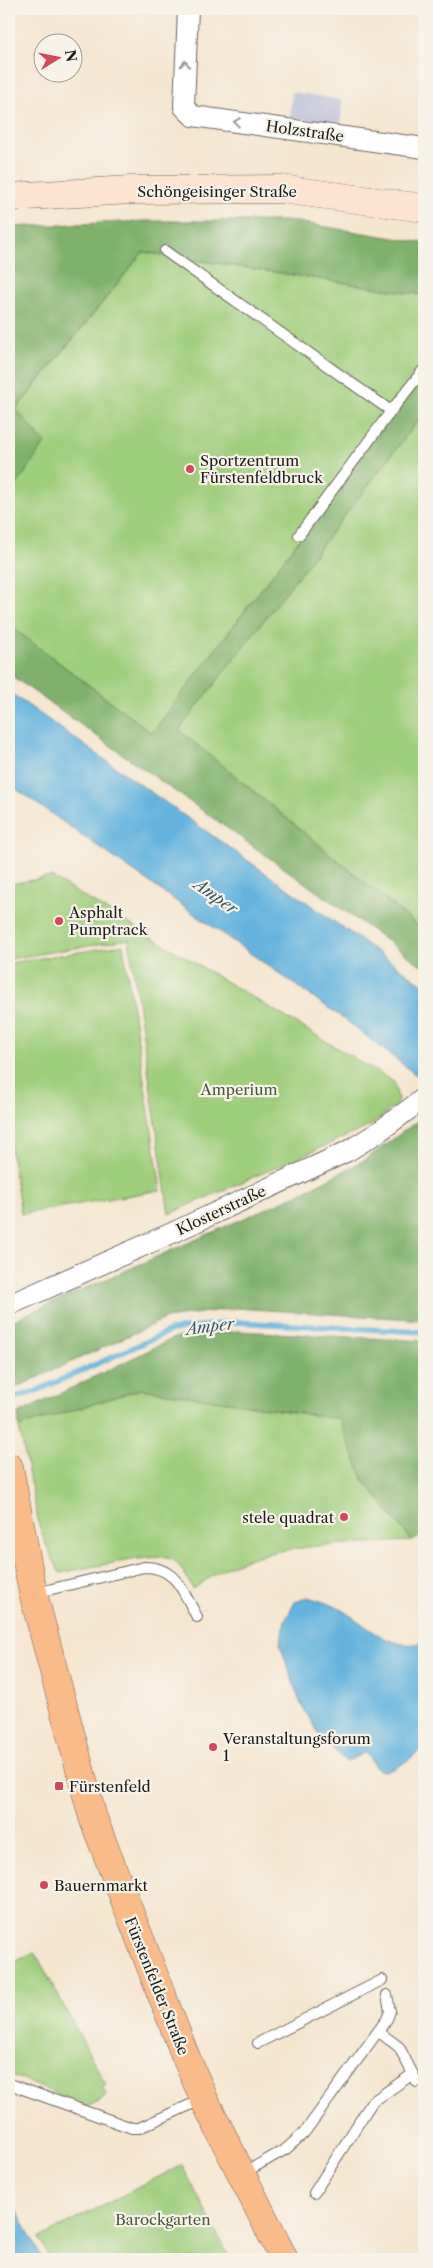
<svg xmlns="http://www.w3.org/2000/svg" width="433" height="2268" font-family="'Libre Caslon Text',serif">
	<rect width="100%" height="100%" fill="#f7f3e8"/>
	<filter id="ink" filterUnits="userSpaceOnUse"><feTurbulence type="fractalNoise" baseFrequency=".02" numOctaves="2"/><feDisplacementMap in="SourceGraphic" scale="10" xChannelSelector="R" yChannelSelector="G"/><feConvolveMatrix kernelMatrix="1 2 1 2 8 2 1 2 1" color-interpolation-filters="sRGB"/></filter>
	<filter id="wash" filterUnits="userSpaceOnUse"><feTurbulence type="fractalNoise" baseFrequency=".0096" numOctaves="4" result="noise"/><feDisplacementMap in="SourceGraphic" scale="20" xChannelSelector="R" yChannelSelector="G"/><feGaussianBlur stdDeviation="1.12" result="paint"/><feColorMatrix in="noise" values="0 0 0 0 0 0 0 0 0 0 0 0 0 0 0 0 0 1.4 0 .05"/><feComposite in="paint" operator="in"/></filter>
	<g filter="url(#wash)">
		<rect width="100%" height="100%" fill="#f5e6d0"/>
		<path fill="#c1c2dd" d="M 292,92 L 342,100 L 341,122 L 290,118 Z"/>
		<path fill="#9fce7d" stroke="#5e754c" d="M 143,252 L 424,295 L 424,375 L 152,733 L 9,625 L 9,496 L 45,443 L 16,410 Z
			M 424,413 L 424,931 L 179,730 Z
			M 51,877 L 394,1082 L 398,1099 L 396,1105 L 370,1126 L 169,1214 L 129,939 L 9,959 L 9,884 Z
			M 123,945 L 161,1190 L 21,1214 L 9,1139 L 9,963 Z
			M 141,1389 L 340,1419 L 363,1479 L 412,1541 C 358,1544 281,1543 232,1565 C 218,1571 205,1581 193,1589 C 186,1577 182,1565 170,1559 C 157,1552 78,1570 60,1573 L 46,1545 L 39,1525 L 19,1427 Z
			M 35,1952 L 106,2085 L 102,2088 L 107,2095 L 88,2107 L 9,2074 L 9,1965 Z
			M 182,2165 L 230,2259 L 50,2259 L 39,2238 Z"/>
		<path fill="#7fb16c" stroke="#4e6644" d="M 146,221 L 291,221 L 424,243 L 424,295 L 143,252 L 16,409 L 45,443 L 9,496 L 9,227 Z
			M 424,375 L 424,413 L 179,730 L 424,931 L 424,967 L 9,674 L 9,625 L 152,733 Z
			M 424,1116 L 424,1320 L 235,1308 L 167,1318 L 15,1388 L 9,1346 L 9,1322 L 299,1194 L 365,1160 Z
			M 238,1331 L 424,1341 L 424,1535 L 412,1541 L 363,1479 L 339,1419 L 141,1389 L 19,1427 L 18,1414 L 174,1338 Z"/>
		<path fill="#64b3de" stroke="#40687d" d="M 9,692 L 424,985 L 424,1081 L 347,1021 L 9,784 Z
			M 308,1597 C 316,1600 326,1602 334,1606 C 364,1620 388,1654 424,1642 L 424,1747 C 414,1755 389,1779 376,1768 C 372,1765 370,1758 368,1754 L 363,1753 L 346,1762 L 318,1733 L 300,1702 L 280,1644 L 285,1621 L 295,1602 Z
			M 9,2194 L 42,2259 L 19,2259 L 9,2240 Z"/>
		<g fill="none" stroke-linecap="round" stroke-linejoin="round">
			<path stroke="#64b3de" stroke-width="5.5" d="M 9,1399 L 34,1392 L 172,1330 L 236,1322 L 424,1332"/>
		</g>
	</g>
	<g filter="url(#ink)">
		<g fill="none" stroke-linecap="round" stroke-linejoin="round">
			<g stroke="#68635b" stroke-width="12">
				<path id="lane" d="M 165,251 L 391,411 L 424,369
					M 299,535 L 391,411
					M 35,1593 L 144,1567 C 177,1567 183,1592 197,1617
					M 379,2032 L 399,2047 L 417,2082
					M 258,2043 L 382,1980
					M 9,2084 L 132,2128 L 139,2128 L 203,2099
					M 242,2174 L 286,2149 L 304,2133 L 387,2019 L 390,2011 L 387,1995
					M 314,2193 L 372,2102 L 413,2074"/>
			</g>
			<g stroke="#68635b" stroke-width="22">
				<path id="street" d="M 188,9 L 184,107 L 193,116 L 424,148
					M 9,1305 L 172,1233 L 348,1151 L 377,1133 L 424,1098"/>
			</g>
			<g stroke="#68635b" stroke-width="29">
				<path id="secondary" d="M 9,197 L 131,190 L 281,189 L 424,208"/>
			</g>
			<g stroke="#68635b" stroke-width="29">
				<path id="primary" d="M 9,1467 L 33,1593 L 93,1818 L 185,2055 L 204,2099 L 284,2259"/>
			</g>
			<use href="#lane" stroke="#fff" stroke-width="10"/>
			<use href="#street" stroke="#fff" stroke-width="20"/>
			<use href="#secondary" stroke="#fde4d1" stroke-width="28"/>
			<use href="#primary" stroke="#fabb8b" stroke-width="28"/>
		</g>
		<defs><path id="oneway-chevron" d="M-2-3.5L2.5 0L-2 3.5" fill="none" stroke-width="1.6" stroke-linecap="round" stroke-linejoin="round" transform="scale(1.25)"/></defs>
		<g stroke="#999">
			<use href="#oneway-chevron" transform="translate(185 64) rotate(-88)"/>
			<use href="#oneway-chevron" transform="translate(237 122) rotate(-172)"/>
		</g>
	</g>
	<g fill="#d1495b" stroke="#f7f3e8" stroke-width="2">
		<circle cx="190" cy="469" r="5"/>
		<circle cx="59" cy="921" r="5"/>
		<circle cx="344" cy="1517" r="5"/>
		<circle cx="213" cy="1747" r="5"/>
		<rect x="54" y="1781" width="10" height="10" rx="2.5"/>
		<circle cx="44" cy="1885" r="5"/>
	</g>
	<g text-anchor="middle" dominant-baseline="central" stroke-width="4.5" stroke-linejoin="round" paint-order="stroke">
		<g font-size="15" fill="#1c1c1c" stroke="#f7f3e8">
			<text transform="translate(305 131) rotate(8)">Holzstraße</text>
			<text x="217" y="191">Schöngeisinger Straße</text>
			<text transform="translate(221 1210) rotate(-25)">Klosterstraße</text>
			<text transform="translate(157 1986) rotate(68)">Fürstenfelder Straße</text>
		</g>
		<g font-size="15" fill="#1c1c1c" stroke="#f7f3e8" text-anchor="start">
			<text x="200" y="460">Sportzentrum<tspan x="200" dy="17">Fürstenfeldbruck</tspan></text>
			<text x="69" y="912">Asphalt<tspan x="69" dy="17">Pumptrack</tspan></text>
			<text x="334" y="1517" text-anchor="end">stele quadrat</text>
			<text x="223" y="1738">Veranstaltungsforum<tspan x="223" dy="17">1</tspan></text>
			<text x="69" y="1786">Fürstenfeld</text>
			<text x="54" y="1885">Bauernmarkt</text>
		</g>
		<g font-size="15" fill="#4a5a3e" stroke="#f7f3e8">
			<text x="239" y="1089">Amperium</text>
			<text x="163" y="2219">Barockgarten</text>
		</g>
		<g font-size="16" font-style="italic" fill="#39586a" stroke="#f7f3e8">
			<text transform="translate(216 896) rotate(35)">Amper</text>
			<text transform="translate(210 1326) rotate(-7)">Amper</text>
		</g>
	</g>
	<rect width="433" height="2268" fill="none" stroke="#f7f3e8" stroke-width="30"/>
	<g transform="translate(58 58) rotate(80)"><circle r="24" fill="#f7f3e8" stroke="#9f9d96"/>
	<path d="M0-4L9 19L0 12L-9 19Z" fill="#d1495b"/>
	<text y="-8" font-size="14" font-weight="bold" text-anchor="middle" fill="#1c1c1c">N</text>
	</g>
</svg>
